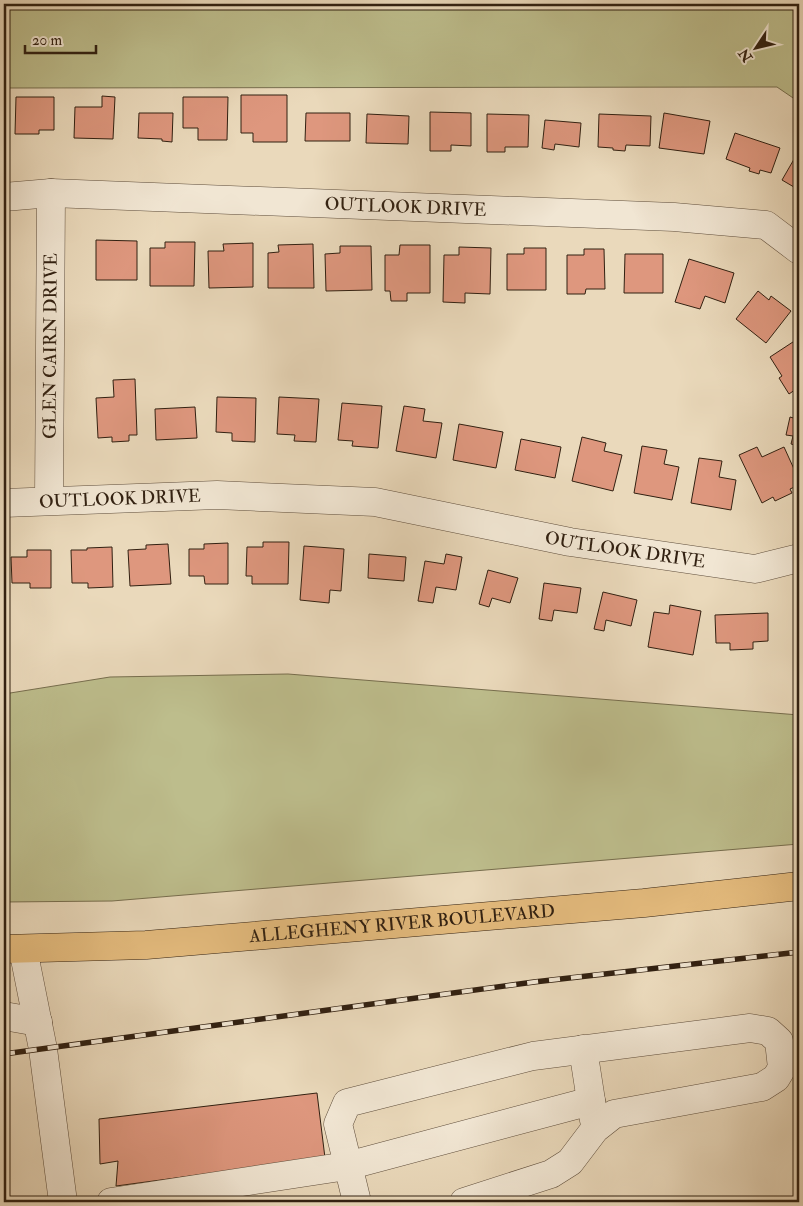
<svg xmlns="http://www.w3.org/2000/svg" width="803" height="1206" font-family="'IM FELL Double Pica',serif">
	<rect width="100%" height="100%" fill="#ead9bb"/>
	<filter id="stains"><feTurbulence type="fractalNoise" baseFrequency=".004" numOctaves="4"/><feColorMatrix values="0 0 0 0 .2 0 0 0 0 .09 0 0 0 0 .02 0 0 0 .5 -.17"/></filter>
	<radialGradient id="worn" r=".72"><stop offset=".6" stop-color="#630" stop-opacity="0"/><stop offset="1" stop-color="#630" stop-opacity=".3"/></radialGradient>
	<path fill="#bdbd8c" stroke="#776e4e" d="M 4,4 L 799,4 L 799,102 L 777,87 L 4,88 Z
		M 288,674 L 799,715 L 799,844 L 112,901 L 4,902 L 4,694 L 110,677 Z"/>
	<path fill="#de977e" stroke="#312011" d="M 241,95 L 287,95 L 287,142 L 253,142 L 253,133 L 241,133 Z
		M 102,96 L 115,97 L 113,139 L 74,138 L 75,107 L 102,107 Z
		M 16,97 L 54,97 L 54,130 L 39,130 L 39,134 L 15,134 Z
		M 183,97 L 228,97 L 227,140 L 198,140 L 198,128 L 183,128 Z
		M 430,112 L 471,113 L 471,146 L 451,145 L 451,151 L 430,151 Z
		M 139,113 L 173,113 L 172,142 L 162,141 L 162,139 L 138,138 Z
		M 306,113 L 350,113 L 350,141 L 305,141 Z
		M 664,113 L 710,121 L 704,154 L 659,148 Z
		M 367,114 L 409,116 L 408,144 L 366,143 Z
		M 487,114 L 529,115 L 528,147 L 505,147 L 505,152 L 487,152 Z
		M 599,114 L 651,116 L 650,146 L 626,145 L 625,151 L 613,150 L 613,148 L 598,147 Z
		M 545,120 L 581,123 L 579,147 L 555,144 L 554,150 L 542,148 Z
		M 735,133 L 780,148 L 771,173 L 760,170 L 759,174 L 749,171 L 750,168 L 726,159 Z
		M 797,154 L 799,156 L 799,190 L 782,180 Z
		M 96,240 L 137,241 L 137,280 L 96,280 Z
		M 165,242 L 195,242 L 194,286 L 150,286 L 150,248 L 165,248 Z
		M 253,243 L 253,287 L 209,288 L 208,251 L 224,251 L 223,244 Z
		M 313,244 L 314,288 L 268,288 L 268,253 L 279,252 L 278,245 Z
		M 400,245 L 430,245 L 430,293 L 407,293 L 407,301 L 391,301 L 390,291 L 385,291 L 385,255 L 399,255 Z
		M 340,246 L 371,246 L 372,290 L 326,291 L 325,254 L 340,253 Z
		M 459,247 L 491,248 L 490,294 L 465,293 L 465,303 L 443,302 L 444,255 L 459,255 Z
		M 524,248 L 546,248 L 546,290 L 507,290 L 507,254 L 524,254 Z
		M 584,249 L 604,249 L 605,289 L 586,289 L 585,294 L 567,294 L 567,255 L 584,255 Z
		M 625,254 L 663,254 L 663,293 L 624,293 Z
		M 689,259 L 734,273 L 725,303 L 705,296 L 700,309 L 675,302 Z
		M 758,291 L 769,300 L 771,296 L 791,311 L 766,343 L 736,319 Z
		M 799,338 L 799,387 L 789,394 L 779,378 L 782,376 L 770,357 Z
		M 135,379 L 137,435 L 129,435 L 129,441 L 112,442 L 112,437 L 98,438 L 96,398 L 114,397 L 113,380 Z
		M 217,397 L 256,398 L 255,442 L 232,441 L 232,433 L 216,432 Z
		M 279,397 L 319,399 L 316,442 L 294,441 L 295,435 L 277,434 Z
		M 342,403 L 382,406 L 378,448 L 352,446 L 353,441 L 338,440 Z
		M 404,406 L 425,409 L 423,421 L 442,423 L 436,458 L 396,451 Z
		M 195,407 L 197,438 L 156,440 L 155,409 Z
		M 799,407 L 799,446 L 791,444 L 793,436 L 786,435 L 790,417 L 797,419 Z
		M 459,424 L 503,432 L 496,468 L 453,460 Z
		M 582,437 L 606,443 L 604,451 L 622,455 L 613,491 L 572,481 Z
		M 521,439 L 561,447 L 555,478 L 515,470 Z
		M 642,446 L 667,450 L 664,464 L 679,467 L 672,500 L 634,493 Z
		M 757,447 L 762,457 L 784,447 L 799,480 L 799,485 L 790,489 L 792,493 L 775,501 L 773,497 L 762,503 L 739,455 Z
		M 699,458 L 722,461 L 719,477 L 736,480 L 731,510 L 691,503 Z
		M 263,542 L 289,542 L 288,584 L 252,584 L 252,576 L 246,576 L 247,547 L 263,547 Z
		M 228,543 L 228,584 L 205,584 L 204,576 L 189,576 L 189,549 L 204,549 L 204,544 Z
		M 168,544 L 171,584 L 130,586 L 128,550 L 146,549 L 146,545 Z
		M 304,546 L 344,549 L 341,591 L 330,590 L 329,603 L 300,600 Z
		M 112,547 L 113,587 L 88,588 L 88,583 L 72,583 L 71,550 L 87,550 L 87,548 Z
		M 27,550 L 51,550 L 51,588 L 30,588 L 30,583 L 12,583 L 11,557 L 27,557 Z
		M 369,554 L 406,557 L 404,581 L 368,578 Z
		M 446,554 L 462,557 L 456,590 L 436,587 L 433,603 L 418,601 L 425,561 L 444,564 Z
		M 488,570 L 518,578 L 510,603 L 492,598 L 489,607 L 479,604 Z
		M 544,583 L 581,588 L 577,613 L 554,610 L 552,621 L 539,619 Z
		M 603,592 L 637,600 L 631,626 L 606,620 L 604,631 L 594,629 Z
		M 670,605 L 701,611 L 693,655 L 648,647 L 654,612 L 669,614 Z
		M 768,613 L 768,641 L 753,642 L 753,649 L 730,650 L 730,643 L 716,643 L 715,615 Z
		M 317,1093 L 325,1158 L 116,1186 L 118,1161 L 100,1164 L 99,1119 Z"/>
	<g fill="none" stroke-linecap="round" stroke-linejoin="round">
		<g stroke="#5f4e3c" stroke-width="29">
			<g id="minor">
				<path id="s1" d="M 4,197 L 51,193 L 674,217 L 766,225 L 799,250"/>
				<path id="s2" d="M 49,500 L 51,193"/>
				<path id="s3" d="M 4,503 L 217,495 L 375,502 L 570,542 L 755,569 L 799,558"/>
				<path d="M 23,949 L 43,1049 L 63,1202"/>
				<path d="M 4,1016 L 38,1022"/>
				<path d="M 583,1049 L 594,1120"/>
				<path d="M 111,1202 L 347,1166 L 591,1101"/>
				<path d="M 357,1202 L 338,1124 L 347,1103 L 533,1056 L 750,1028 L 768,1031 L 779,1041 L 782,1068 L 776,1078 L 762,1087 L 614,1114 L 595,1129 L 570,1162 L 551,1174 L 464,1202"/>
			</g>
		</g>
		<g stroke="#312011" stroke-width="29">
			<g id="major">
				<path id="s4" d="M 4,949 L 146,945 L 644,903 L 799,886"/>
			</g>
		</g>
		<use href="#minor" stroke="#f1e6d3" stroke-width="28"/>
		<use href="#major" stroke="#e5bc7e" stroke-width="28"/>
		<g stroke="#312011" stroke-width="5.5">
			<path id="rail" d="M 4,1054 L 534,982 L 799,952"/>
		</g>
		<use href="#rail" stroke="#f1e6d3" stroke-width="4" stroke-dasharray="11" stroke-linecap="butt"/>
	</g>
	<g text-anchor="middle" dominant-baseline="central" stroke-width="4" stroke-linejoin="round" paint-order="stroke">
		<g font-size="18" fill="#312011" stroke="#f1e6d3">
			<text stroke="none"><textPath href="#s1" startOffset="402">OUTLOOK DRIVE</textPath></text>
			<text stroke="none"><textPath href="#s2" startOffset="154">GLEN CAIRN DRIVE</textPath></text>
			<text stroke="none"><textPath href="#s3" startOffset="116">OUTLOOK DRIVE</textPath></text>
			<text stroke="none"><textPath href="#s3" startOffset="626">OUTLOOK DRIVE</textPath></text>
			<text stroke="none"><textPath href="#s4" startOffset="399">ALLEGHENY RIVER BOULEVARD</textPath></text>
		</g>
	</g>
	<rect width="803" height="1206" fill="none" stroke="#ead9bb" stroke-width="20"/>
	<rect x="5" y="5" width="793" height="1196" fill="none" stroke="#312011" stroke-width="2.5"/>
	<rect x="10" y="10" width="783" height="1186" fill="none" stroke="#312011"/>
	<g transform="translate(756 48) rotate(235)" stroke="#f1e6d3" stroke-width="4" paint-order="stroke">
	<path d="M0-4L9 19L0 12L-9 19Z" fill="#312011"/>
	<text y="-8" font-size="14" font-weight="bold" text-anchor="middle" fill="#312011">N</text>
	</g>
	<path d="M25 45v8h71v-8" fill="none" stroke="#312011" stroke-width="2.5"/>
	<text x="32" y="45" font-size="15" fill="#312011" stroke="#f1e6d3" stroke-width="4" paint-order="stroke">20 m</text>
	<rect width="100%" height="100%" filter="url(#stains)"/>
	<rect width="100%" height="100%" fill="url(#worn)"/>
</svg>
